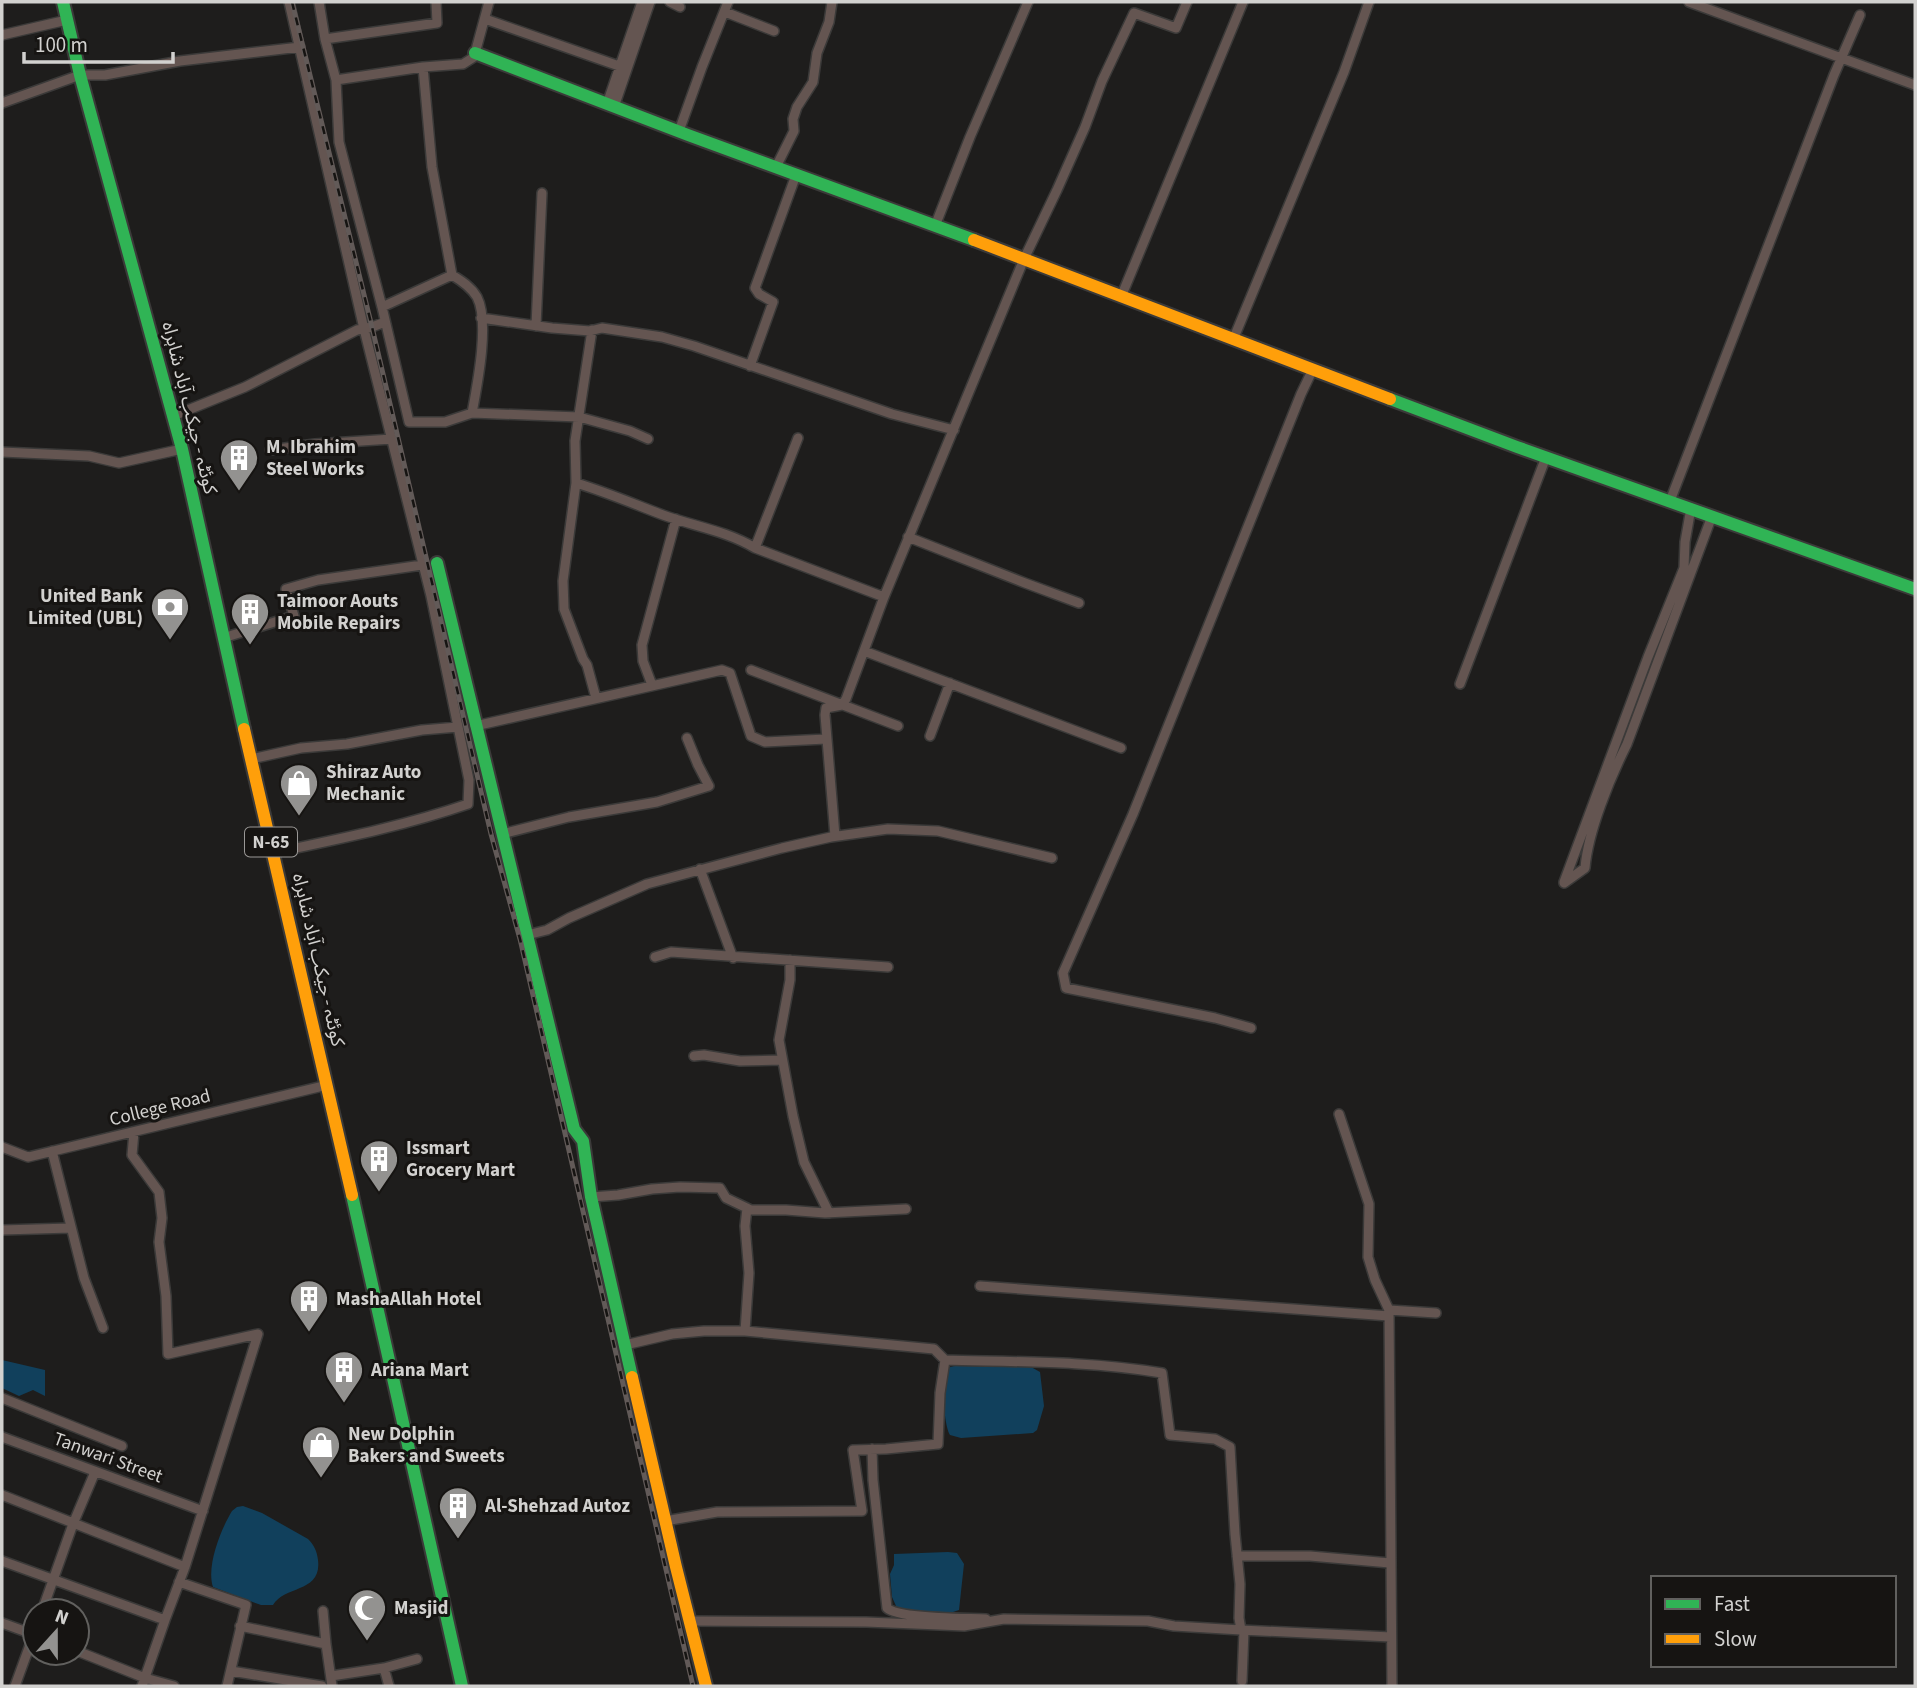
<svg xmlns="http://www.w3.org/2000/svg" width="1917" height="1688" font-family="'Source Sans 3','Noto Sans Arabic',sans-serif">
	<rect width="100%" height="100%" fill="#1e1d1c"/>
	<path fill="#11405c" d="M 2,1360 L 45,1370 L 45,1396 L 33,1390 L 19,1396 L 2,1388 Z
		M 955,1366 L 1031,1367 L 1040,1372 L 1044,1406 L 1037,1430 L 1033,1433 L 961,1438 L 950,1435 C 944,1425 941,1383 946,1372 C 948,1367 950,1367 955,1366 Z
		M 243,1506 L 262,1513 L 308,1539 C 314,1545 317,1551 318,1560 C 322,1593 285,1585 273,1605 L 261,1605 L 213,1587 C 206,1566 221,1529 232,1511 L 237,1507 Z
		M 948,1552 L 957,1553 L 964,1564 L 959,1610 L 950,1613 L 934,1612 L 916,1614 L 903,1611 L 896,1606 L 892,1597 L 890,1574 L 894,1565 L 894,1554 Z"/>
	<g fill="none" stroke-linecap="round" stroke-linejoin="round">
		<g stroke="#3b3a39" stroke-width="12">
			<path id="street" d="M 319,2 L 325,39 L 336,80 L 339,142 L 382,307 L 409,422 L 445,422 L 472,413 L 579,417 L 630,431 L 648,439
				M 670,2 L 680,7
				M 1689,2 L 1915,85
				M 725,12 L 774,31
				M 485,19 L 619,66
				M 2,35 L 67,20
				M 325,39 L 437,23 L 436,2
				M 336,80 L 423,67 L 463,64 L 474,57 L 489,2
				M 2,103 L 80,75 L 105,75 L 180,61 L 300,47
				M 607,104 L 642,2
				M 614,107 L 650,2
				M 679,131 L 702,67 L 728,2
				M 776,167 L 794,131 L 793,119 L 797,107 L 813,82 L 817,53 L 829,22 L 832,2
				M 935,226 L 970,137 L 1028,2
				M 452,275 C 462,281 471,287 477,297 C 490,322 477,386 472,413
				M 1121,297 L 1243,2
				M 382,307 L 452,275 L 432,167 L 423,67
				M 481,318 L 552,328 L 590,331 L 602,328 L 662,337 L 694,346 L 892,414 L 954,430
				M 536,326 L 542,193
				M 592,330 L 575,441 L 576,483 L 563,581 L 564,609 L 583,659 L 587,665 L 596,698
				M 1233,340 L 1344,72 L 1369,2
				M 750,366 L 773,302 L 759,294 L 755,288 L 796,175
				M 173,416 L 245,387 L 357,330 L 372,327 L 385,322
				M 270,450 L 315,444 L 392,439
				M 2,452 L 89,456 L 119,463 L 182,449
				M 576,483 C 606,492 634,504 663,515 C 693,526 727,531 755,548 L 884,597 L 1024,259 L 1057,190 L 1085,127 L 1102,81 L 1134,13 L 1176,28 L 1187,2
				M 1670,501 L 1834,75 L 1860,15
				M 908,537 L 1025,583 L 1079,603
				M 755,548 L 798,438
				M 223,638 L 294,616 L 286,589 L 318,580 L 422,565
				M 864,651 L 1121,748
				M 751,670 L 898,726
				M 1460,684 L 1546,457
				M 652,685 L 643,661 L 642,645 L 676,519
				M 475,726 L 722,670 L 730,673 L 751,736 L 765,742 L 826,739
				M 930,736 L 950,683
				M 251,759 L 301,748 L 347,744 L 422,730 L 458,727
				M 502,834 L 569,817 L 657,802 L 709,786 L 698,765 L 687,738
				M 835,836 L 825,715 L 826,708 L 842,705 L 846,699 L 884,597
				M 273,853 C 339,839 404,826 468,804 L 469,780 L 431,596 L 364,329 L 289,2
				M 700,869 L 733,958
				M 1564,882 L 1648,657 L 1684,568 L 1685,542 L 1691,508
				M 1564,883 L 1585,868 C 1588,831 1610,778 1627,744 L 1712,516
				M 527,935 L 547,930 L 569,918 L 647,884 L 782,848 L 831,837 L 888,829 L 938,831 L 1052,858
				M 655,957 L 671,952 L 888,967
				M 790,960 L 790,980 L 779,1040 L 793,1116 L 804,1162 L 829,1213
				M 1251,1028 L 1215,1018 L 1066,988 L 1063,973 L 1133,814 L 1301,394 L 1313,369
				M 694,1056 L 704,1055 L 740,1061 L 782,1060
				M 1339,1114 L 1369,1204 L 1368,1257 L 1375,1280 L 1389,1310
				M 134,1132 L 132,1155 L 159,1192 L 162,1218 L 159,1242 L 166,1296 L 168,1354 L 258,1334 L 185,1567 L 165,1620 L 142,1686
				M 2,1147 L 28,1157 L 327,1085
				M 52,1151 L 84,1278 L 103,1328
				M 591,1197 L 618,1195 L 652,1189 L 680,1187 L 720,1188 L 726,1198 L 751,1210 L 786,1210 L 825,1213 L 906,1209
				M 2,1230 L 71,1228
				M 980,1286 L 1389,1316
				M 745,1331 L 749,1273 L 745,1226 L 747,1208
				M 625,1345 L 672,1334 L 704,1331 L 745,1331 L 934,1349 L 945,1360 C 1018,1362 1091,1361 1162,1373 L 1170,1435 L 1215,1439 L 1230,1447 L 1235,1534 L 1240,1584 L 1239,1618 L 1241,1630 L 1391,1637
				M 2,1398 L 122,1446
				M 2,1437 L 203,1511
				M 872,1449 L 873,1480 L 887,1608 C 899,1619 966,1618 986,1619
				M 2,1495 L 185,1567
				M 665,1521 L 717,1512 L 862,1511 L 853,1450 L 886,1449 L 938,1444 L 940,1393 L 945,1360
				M 1237,1556 L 1310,1556 L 1390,1563
				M 2,1561 L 165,1620
				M 179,1582 L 246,1605 L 227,1686
				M 42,1611 L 73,1524 L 95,1472
				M 323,1611 L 326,1644 L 332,1686
				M 689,1621 L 866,1622 L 964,1626 L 1004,1619 L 1148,1621 L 1174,1626 L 1241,1630
				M 2,1623 L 35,1635
				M 240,1626 L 326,1644
				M 77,1651 L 145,1678 L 174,1686
				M 384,1668 L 389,1686
				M 231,1671 L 322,1686
				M 331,1676 L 384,1668 L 417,1659
				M 1242,1681 L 1244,1630
				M 15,1686 L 35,1631
				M 1392,1686 L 1389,1310 L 1436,1313"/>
		</g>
		<g stroke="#3b3a39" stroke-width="16">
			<path id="fast" d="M 63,2 L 80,75 L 182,449 L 244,729
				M 475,53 L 688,135 L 974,240
				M 1390,399 L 1517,447 L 1915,589
				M 437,563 L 574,1129 L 583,1141 L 591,1197 L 632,1377
				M 352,1195 L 462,1686"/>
		</g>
		<g stroke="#3b3a39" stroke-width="16">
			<path id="slow" d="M 974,240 L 1390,399
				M 244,729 L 352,1195
				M 632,1377 L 676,1567 L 706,1686"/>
		</g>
		<use href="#street" stroke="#645551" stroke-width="9"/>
		<use href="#fast" stroke="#30b455" stroke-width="12"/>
		<use href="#slow" stroke="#ff9f0a" stroke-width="12"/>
		<g stroke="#625a58" stroke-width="5">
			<path id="rail" d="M 292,2 L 372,327 L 491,834 L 520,939 L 693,1686"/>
		</g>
		<use href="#rail" stroke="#161412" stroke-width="2.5" stroke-dasharray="8" stroke-linecap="butt"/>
	</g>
	<defs>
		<g id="building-pin" transform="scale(2.0125)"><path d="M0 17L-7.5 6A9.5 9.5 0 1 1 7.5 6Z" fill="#939290" stroke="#161412"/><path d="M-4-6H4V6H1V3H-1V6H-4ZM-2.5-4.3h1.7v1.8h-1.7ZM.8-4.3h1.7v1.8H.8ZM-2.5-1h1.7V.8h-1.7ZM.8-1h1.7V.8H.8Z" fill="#fff"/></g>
		<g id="bank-pin" transform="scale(2.0125)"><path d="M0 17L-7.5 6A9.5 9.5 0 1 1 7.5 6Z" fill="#939290" stroke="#161412"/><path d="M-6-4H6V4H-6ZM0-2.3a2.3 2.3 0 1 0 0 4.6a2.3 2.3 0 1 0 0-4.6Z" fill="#fff"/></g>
		<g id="shop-pin" transform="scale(2.0125)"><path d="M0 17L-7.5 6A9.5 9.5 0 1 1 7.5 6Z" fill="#939290" stroke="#161412"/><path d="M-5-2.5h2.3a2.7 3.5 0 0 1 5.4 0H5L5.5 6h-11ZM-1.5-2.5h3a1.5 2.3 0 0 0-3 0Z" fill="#fff"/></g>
		<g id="mosque-pin" transform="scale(2.0125)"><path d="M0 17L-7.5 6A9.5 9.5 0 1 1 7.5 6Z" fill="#939290" stroke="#161412"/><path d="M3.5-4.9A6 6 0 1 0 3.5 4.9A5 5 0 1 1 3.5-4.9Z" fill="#fff"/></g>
	</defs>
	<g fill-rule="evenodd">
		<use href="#building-pin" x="239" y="458"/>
		<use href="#bank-pin" x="170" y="607"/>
		<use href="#building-pin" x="250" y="612"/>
		<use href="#shop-pin" x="299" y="783"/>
		<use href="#building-pin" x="379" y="1159"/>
		<use href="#building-pin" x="309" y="1299"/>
		<use href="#building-pin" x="344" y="1370"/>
		<use href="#shop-pin" x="321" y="1445"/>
		<use href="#building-pin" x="458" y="1506"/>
		<use href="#mosque-pin" x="367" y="1608"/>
	</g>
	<g text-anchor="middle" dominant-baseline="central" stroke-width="6" stroke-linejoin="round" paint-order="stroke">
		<rect fill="#161412" stroke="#9a9896" stroke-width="2" x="245" y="827.5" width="52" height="29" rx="5"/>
		<g font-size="18" font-weight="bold" fill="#d2d1cf">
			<text x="271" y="842">N-65</text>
		</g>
		<g font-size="19" fill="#d2d1cf" stroke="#161412">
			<text transform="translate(189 408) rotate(76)">کوئٹہ - جیکب آباد شاہراہ</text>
			<text transform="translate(318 960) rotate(77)">کوئٹہ - جیکب آباد شاہراہ</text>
			<text transform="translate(160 1108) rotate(-14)">College Road</text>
			<text transform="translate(108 1458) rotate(20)">Tanwari Street</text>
		</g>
		<g font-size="19" font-weight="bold" fill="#d2d1cf" stroke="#161412" text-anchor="start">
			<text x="266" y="447">M. Ibrahim<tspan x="266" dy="22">Steel Works</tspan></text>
			<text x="143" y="596" text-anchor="end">United Bank<tspan x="143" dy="22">Limited (UBL)</tspan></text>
			<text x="277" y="601">Taimoor Aouts<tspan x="277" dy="22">Mobile Repairs</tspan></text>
			<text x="326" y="772">Shiraz Auto<tspan x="326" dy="22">Mechanic</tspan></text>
			<text x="406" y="1148">Issmart<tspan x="406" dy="22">Grocery Mart</tspan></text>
			<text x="336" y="1299">MashaAllah Hotel</text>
			<text x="371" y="1370">Ariana Mart</text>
			<text x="348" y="1434">New Dolphin<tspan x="348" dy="22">Bakers and Sweets</tspan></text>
			<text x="485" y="1506">Al-Shehzad Autoz</text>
			<text x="394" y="1608">Masjid</text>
		</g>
	</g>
	<rect width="1917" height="1688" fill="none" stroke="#d2d1cf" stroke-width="7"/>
	<rect x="1651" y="1576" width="245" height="91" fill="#161412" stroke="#61605e" stroke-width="2"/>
	<rect x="1665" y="1599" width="35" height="10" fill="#30b455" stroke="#61605e" stroke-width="2"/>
	<text x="1714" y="1611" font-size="21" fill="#d2d1cf">Fast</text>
	<rect x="1665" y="1634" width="35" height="10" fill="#ff9f0a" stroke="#61605e" stroke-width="2"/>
	<text x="1714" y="1646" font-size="21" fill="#d2d1cf">Slow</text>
	<g transform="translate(56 1632) rotate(21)"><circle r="33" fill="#161412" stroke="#61605e" stroke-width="2"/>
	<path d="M0-5L12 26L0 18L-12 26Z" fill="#939290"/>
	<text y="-10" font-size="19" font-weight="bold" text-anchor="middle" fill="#d2d1cf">N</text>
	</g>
	<path d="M24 52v10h149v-10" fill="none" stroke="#d2d1cf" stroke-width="3.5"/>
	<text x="35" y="52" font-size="21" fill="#d2d1cf" stroke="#161412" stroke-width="5" paint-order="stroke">100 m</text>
</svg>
